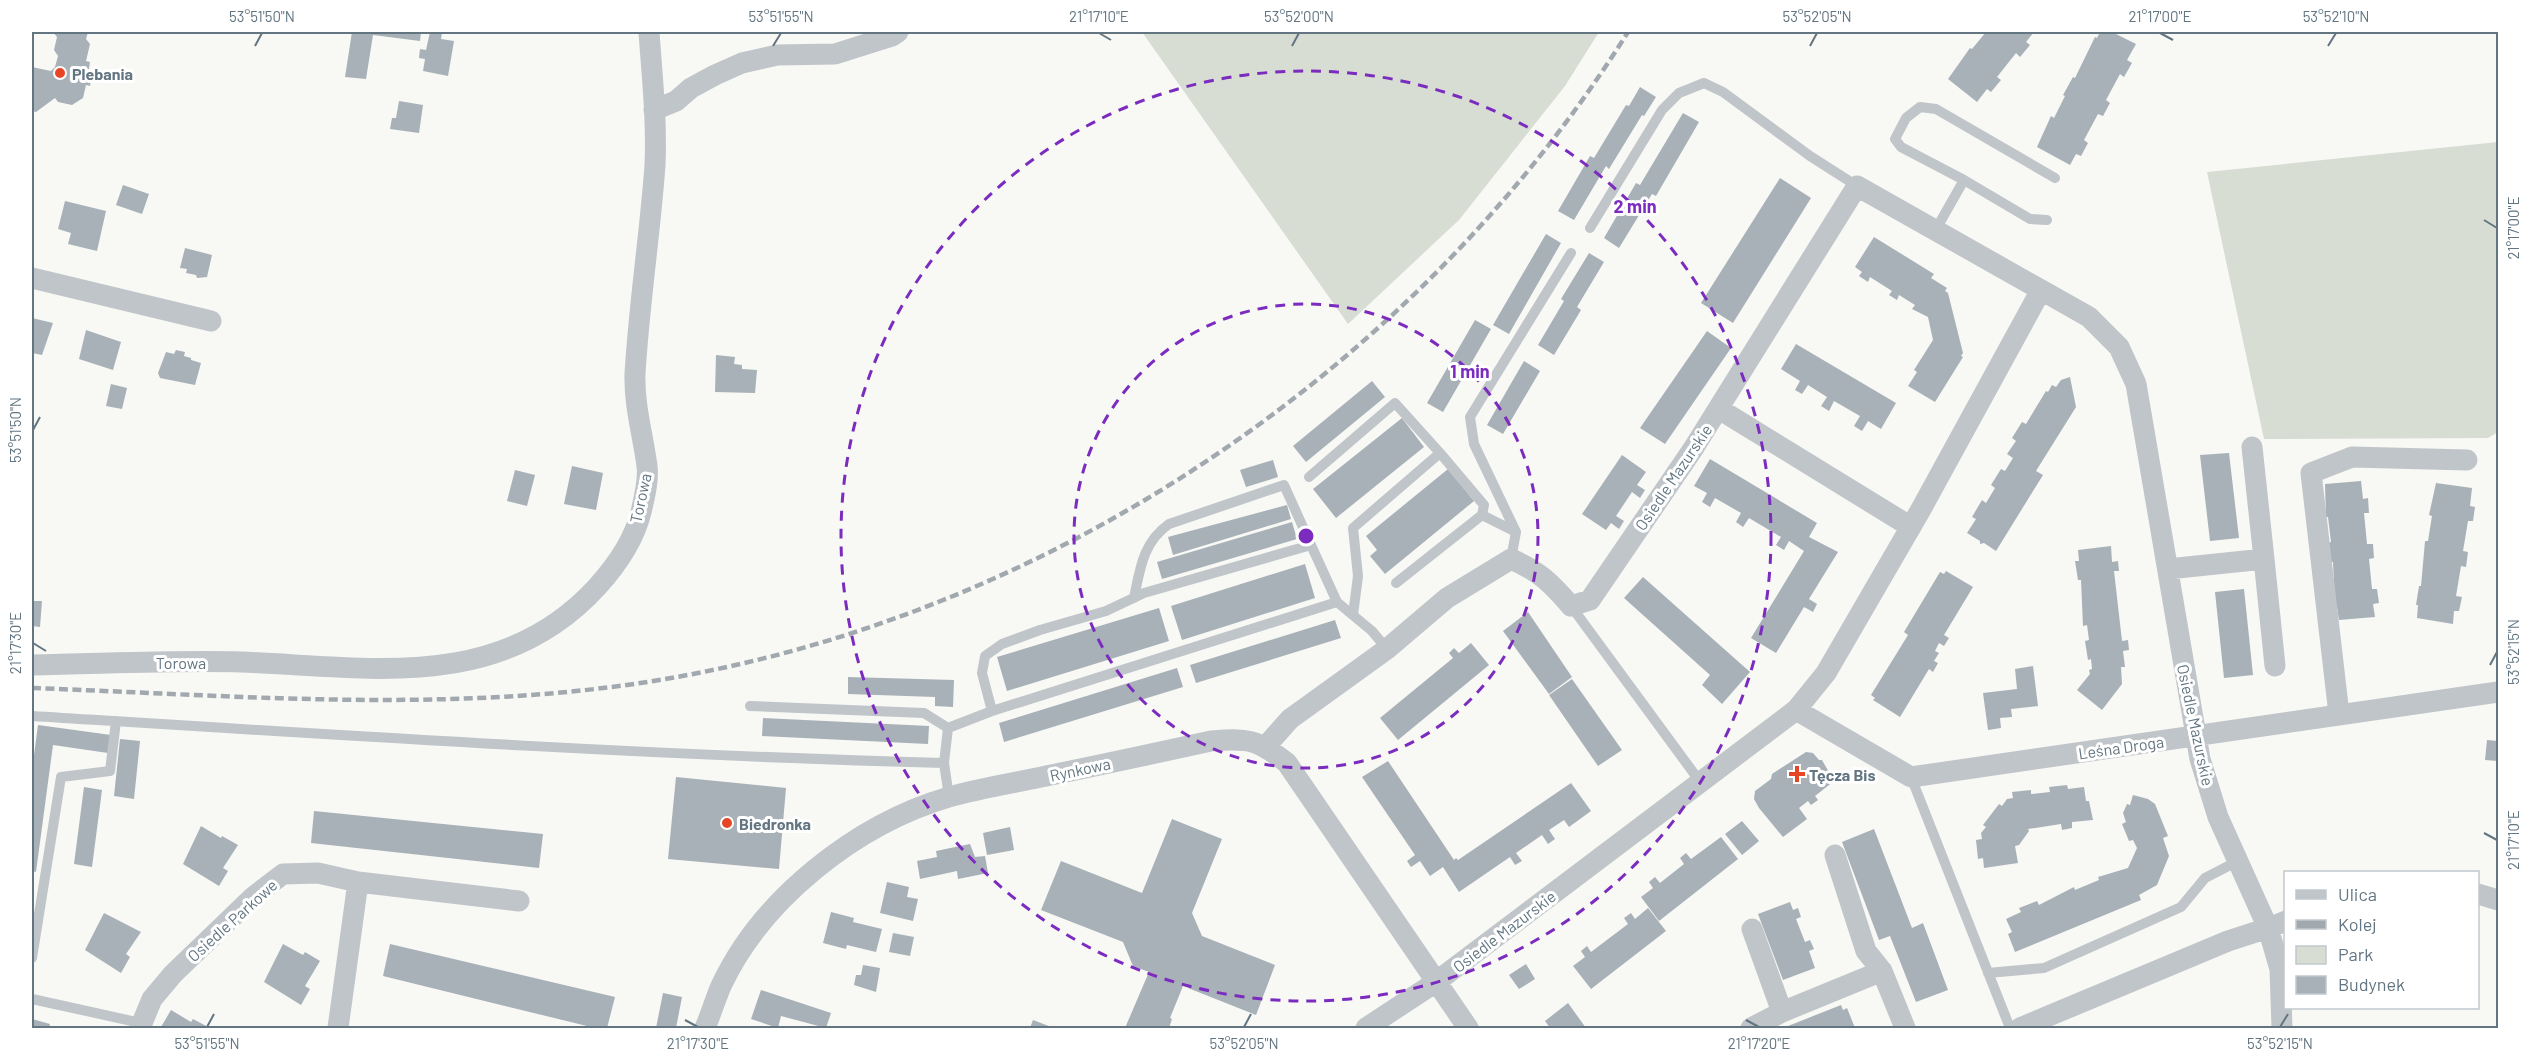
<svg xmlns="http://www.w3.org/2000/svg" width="2530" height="1060" font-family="Barlow,sans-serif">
	<rect width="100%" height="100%" fill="#f8f8f5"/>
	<path fill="#d8ddd4" d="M 1142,32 L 1599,32 L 1565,86 L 1459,220 L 1348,324 Z
		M 2498,142 L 2498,432 L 2488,438 L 2264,439 L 2207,172 Z"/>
	<path fill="#a8b1b7" d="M 53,32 L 88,32 L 86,39 L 90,44 L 86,61 L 90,62 L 88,75 L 91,80 L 90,86 L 86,85 L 83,98 L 72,105 L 58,102 L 55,98 L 36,112 L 32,111 L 32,67 L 51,71 L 55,67 L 58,56 L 54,50 L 57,37 Z
		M 352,32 L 421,32 L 420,41 L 373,35 L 366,79 L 345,77 Z
		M 430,32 L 442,33 L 441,39 L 454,41 L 448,76 L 423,71 L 425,59 L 419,58 L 420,49 L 426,50 Z
		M 1986,32 L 2034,32 L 2026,42 L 2030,45 L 2020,57 L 2016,53 L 1997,77 L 2001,80 L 1991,92 L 1987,89 L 1977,102 L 1948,79 L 1970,48 L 1972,49 Z
		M 2100,32 L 2112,32 L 2136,44 L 2127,60 L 2132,63 L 2124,77 L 2120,74 L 2106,100 L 2110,103 L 2103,116 L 2098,114 L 2084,140 L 2088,143 L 2081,156 L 2076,154 L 2070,165 L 2037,147 L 2051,116 L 2054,118 L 2065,96 L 2063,95 L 2073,77 L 2075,78 L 2095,37 L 2097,38 Z
		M 1640,87 L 1656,97 L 1644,116 L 1642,115 L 1609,169 L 1606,166 L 1574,220 L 1558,211 L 1590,156 L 1594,158 L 1626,105 L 1629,106 Z
		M 399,101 L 423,105 L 419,133 L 390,129 L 392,118 L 396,118 Z
		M 1683,113 L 1699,122 L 1656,196 L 1652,194 L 1619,248 L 1604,238 L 1636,183 L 1640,185 Z
		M 1780,178 L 1811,198 L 1733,323 L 1701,303 Z
		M 123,185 L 149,194 L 142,214 L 116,205 Z
		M 65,201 L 106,211 L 97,251 L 68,244 L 71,233 L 58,229 Z
		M 1546,234 L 1561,243 L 1509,334 L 1493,325 Z
		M 1874,237 L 1934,274 L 1931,278 L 1947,288 L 1945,291 L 1948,293 L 1963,353 L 1961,356 L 1963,357 L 1935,402 L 1908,386 L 1917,372 L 1914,370 L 1933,340 L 1928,317 L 1912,309 L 1915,305 L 1899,295 L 1897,300 L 1889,295 L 1892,291 L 1870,277 L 1868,282 L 1859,276 L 1862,272 L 1855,267 Z
		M 185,248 L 212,255 L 207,277 L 197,278 L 196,275 L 186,273 L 187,269 L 180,268 Z
		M 1589,253 L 1604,262 L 1577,307 L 1581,310 L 1554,355 L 1538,345 L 1564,301 L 1561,299 Z
		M 32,318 L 53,323 L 42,355 L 32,353 Z
		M 1475,320 L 1491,329 L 1443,412 L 1427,403 Z
		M 86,330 L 121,342 L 113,370 L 79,359 Z
		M 1707,331 L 1731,348 L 1665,444 L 1640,428 Z
		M 1796,344 L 1896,403 L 1881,429 L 1868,421 L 1862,431 L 1854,426 L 1860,416 L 1834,401 L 1829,411 L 1821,406 L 1827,397 L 1808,385 L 1802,394 L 1795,390 L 1800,381 L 1781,369 Z
		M 176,350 L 185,352 L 184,356 L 191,358 L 191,360 L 201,363 L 195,385 L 160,378 L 158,373 L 166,352 L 174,354 Z
		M 716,355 L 735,357 L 734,364 L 742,365 L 742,369 L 757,370 L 755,393 L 715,392 Z
		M 1524,361 L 1540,371 L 1503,434 L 1487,425 Z
		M 2070,377 L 2076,407 L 2036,471 L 2043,475 L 1996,551 L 1984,543 L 1980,544 L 1980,541 L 1967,533 L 1976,519 L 1972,517 L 1982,500 L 1986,503 L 1995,488 L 1991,485 L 2001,469 L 2005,471 L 2013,458 L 2007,454 L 2016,441 L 2012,438 L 2022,422 L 2026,424 L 2046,391 L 2048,392 L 2052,385 L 2056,387 L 2061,380 Z
		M 1372,381 L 1385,397 L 1306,462 L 1293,446 Z
		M 111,384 L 127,388 L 122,409 L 106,406 Z
		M 1402,418 L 1424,447 L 1336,518 L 1313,489 Z
		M 2229,453 L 2239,538 L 2210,541 L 2200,455 Z
		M 1622,455 L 1646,472 L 1637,485 L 1645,490 L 1640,498 L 1632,492 L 1616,516 L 1624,521 L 1619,529 L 1611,523 L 1606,530 L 1582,514 Z
		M 1710,459 L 1817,523 L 1809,537 L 1838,552 L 1809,599 L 1817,604 L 1813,612 L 1804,607 L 1776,653 L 1751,638 L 1804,551 L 1789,541 L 1784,550 L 1776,545 L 1781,537 L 1749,518 L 1743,527 L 1736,522 L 1741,513 L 1715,498 L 1710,507 L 1702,502 L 1707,493 L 1694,486 Z
		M 1273,460 L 1278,477 L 1246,487 L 1240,470 Z
		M 572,466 L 603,473 L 596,510 L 564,504 Z
		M 1448,469 L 1474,501 L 1385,574 L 1370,556 L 1377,550 L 1366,536 Z
		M 515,470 L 535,475 L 527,506 L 507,501 Z
		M 2361,481 L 2363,499 L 2368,498 L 2369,513 L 2364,513 L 2367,544 L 2373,544 L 2374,558 L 2369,559 L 2372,589 L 2377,589 L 2379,603 L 2373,604 L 2375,617 L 2339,620 L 2337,607 L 2335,607 L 2333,562 L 2330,562 L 2328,543 L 2331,542 L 2328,517 L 2326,517 L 2325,484 Z
		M 2436,483 L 2472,488 L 2470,506 L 2475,507 L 2473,521 L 2468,521 L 2463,551 L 2468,552 L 2466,567 L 2461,566 L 2456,596 L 2462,597 L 2459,611 L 2454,611 L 2453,624 L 2417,618 L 2418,605 L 2416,605 L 2419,586 L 2421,586 L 2425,541 L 2428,541 L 2432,516 L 2429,515 Z
		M 1287,505 L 1291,519 L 1173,555 L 1168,537 Z
		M 1292,522 L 1297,539 L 1162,579 L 1157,562 Z
		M 2111,546 L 2112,562 L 2118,561 L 2119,571 L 2114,571 L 2122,641 L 2128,640 L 2129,650 L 2123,651 L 2125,667 L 2121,667 L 2122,684 L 2102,710 L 2077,690 L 2090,674 L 2089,670 L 2092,669 L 2091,659 L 2088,660 L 2085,641 L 2089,640 L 2087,625 L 2083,626 L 2081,580 L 2078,580 L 2075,561 L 2079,561 L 2078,550 Z
		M 1305,564 L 1315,598 L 1182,640 L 1171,606 Z
		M 1946,571 L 1973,587 L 1944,635 L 1949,638 L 1944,646 L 1939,643 L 1935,651 L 1939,653 L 1934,661 L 1938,663 L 1933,672 L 1929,669 L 1900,717 L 1873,700 L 1875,698 L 1871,695 L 1908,635 L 1904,632 L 1940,572 L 1944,574 Z
		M 1643,577 L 1750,672 L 1722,704 L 1702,685 L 1710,675 L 1624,598 Z
		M 2244,589 L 2253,675 L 2224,678 L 2215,592 Z
		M 32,601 L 42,601 L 40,627 L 32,626 Z
		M 1159,608 L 1169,641 L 1007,691 L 997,657 Z
		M 1528,612 L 1572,677 L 1549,694 L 1503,631 Z
		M 1335,620 L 1341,638 L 1196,683 L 1190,665 Z
		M 1471,643 L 1489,665 L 1398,740 L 1380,718 L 1453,658 L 1449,653 L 1454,648 L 1459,653 Z
		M 2033,666 L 2038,706 L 2011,709 L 2012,717 L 2000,718 L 2001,728 L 1988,730 L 1983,693 L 2017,689 L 2015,669 Z
		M 1177,668 L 1183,687 L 1004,742 L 999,723 Z
		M 848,677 L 954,680 L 953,707 L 935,706 L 935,697 L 848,694 Z
		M 1572,679 L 1622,750 L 1598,766 L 1549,695 Z
		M 763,718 L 929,726 L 928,744 L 762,736 Z
		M 38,725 L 111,735 L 108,753 L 53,745 L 36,872 L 32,871 L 32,770 Z
		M 120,739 L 140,741 L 134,799 L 114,796 Z
		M 2487,740 L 2498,741 L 2498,761 L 2485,760 Z
		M 1806,752 L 1813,753 L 1819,760 L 1822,760 L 1834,781 L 1815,796 L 1818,800 L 1811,805 L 1808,801 L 1799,808 L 1807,819 L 1783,837 L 1759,808 L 1754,799 L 1755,791 L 1771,779 L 1772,774 Z
		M 1388,761 L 1454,860 L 1456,858 L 1458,860 L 1571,783 L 1591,811 L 1569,827 L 1564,820 L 1549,830 L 1555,839 L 1548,844 L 1542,835 L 1516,853 L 1522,861 L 1515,865 L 1510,857 L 1459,892 L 1443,867 L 1430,876 L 1420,861 L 1411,867 L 1407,861 L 1415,855 L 1362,777 Z
		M 676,777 L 786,788 L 779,869 L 668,859 Z
		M 2067,785 L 2068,789 L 2084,787 L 2086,801 L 2089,801 L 2093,820 L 2072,822 L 2072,828 L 2062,830 L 2061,824 L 2028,829 L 2029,831 L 2019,845 L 2015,846 L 2018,863 L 1984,868 L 1983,858 L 1978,859 L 1976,840 L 1982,839 L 1981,833 L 1986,827 L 1983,825 L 1999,804 L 2002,806 L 2007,799 L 2013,798 L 2012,792 L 2031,790 L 2031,794 L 2050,792 L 2049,787 Z
		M 84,787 L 102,790 L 92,867 L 74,864 Z
		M 2133,795 L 2148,799 L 2155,804 L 2168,836 L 2163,838 L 2169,856 L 2157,885 L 2139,895 L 2141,900 L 2015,952 L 2008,934 L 2012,932 L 2006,919 L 2021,912 L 2019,908 L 2037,901 L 2039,905 L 2074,887 L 2075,890 L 2099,880 L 2098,877 L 2128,868 L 2137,848 L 2133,840 L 2129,841 L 2122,824 L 2126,822 L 2123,813 L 2127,804 L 2130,805 Z
		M 314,811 L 543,834 L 539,868 L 311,843 Z
		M 1172,819 L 1222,839 L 1192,913 L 1202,936 L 1275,965 L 1256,1015 L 1183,986 L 1170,1018 L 1172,1019 L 1169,1028 L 1125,1028 L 1149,972 L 1133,966 L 1123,942 L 1041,910 L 1061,861 L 1142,893 Z
		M 1742,821 L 1759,841 L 1742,855 L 1725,834 Z
		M 201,826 L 221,838 L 222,836 L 238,845 L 223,868 L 228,871 L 219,886 L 183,864 Z
		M 1010,827 L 1014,850 L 987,855 L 983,833 Z
		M 1874,829 L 1912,928 L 1923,923 L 1948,990 L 1916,1002 L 1890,936 L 1879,940 L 1842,842 Z
		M 1721,837 L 1738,859 L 1659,921 L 1641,897 L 1653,888 L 1649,882 L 1655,877 L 1660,883 L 1684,864 L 1680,858 L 1686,853 L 1691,859 Z
		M 970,844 L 975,857 L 985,856 L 988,873 L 958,879 L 957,871 L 920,879 L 917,861 L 937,857 L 936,851 Z
		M 887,882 L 909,887 L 907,897 L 918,899 L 913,921 L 880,913 Z
		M 1790,902 L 1793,910 L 1798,908 L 1801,917 L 1796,919 L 1805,942 L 1810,940 L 1814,949 L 1809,951 L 1815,968 L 1783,980 L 1758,914 Z
		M 1648,908 L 1666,931 L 1591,989 L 1573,966 L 1585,957 L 1581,951 L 1587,946 L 1591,952 L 1628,924 L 1624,918 L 1631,913 L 1635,919 Z
		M 831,912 L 854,918 L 853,922 L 882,929 L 876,952 L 847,945 L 846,949 L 823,943 Z
		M 104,913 L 141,932 L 126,954 L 130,957 L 121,973 L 85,950 Z
		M 893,933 L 914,937 L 910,956 L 889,952 Z
		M 283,944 L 303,955 L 305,952 L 320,961 L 305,986 L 310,989 L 301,1005 L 264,982 Z
		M 390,944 L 615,997 L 607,1028 L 591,1027 L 383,976 Z
		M 1526,964 L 1535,979 L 1519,989 L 1509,975 Z
		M 863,965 L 880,968 L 876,992 L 854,985 L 856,975 L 861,975 Z
		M 761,990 L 831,1013 L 826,1028 L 781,1016 L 778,1028 L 751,1019 Z
		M 663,993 L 682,997 L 676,1028 L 656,1028 Z
		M 1568,1003 L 1586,1028 L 1550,1028 L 1545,1021 Z
		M 1841,1005 L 1843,1010 L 1847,1008 L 1855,1028 L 1783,1028 Z
		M 171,1010 L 191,1022 L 193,1019 L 210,1028 L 164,1028 L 161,1027 Z
		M 32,1019 L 50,1024 L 49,1028 L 32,1028 Z
		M 1033,1020 L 1054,1028 L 1030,1028 Z"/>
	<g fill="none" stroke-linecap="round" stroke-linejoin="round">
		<path stroke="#c0c5c9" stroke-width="10" d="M 2047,220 L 2030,219 L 1964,180 L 1901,147 L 1895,139 L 1906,118 L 1920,107 L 1936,109 L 2055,178
			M 1590,228 L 1662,110 L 1679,93 L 1704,83 L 1723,92 L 1810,156 L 1857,186
			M 1935,231 L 1964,180
			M 1309,477 L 1395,403 L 1440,453 L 1353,528 L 1358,576 L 1353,615
			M 1482,515 L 1516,532 L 1511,559
			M 1516,532 L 1474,444 L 1470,417 L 1571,253
			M 1396,583 L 1482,515 L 1484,505 L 1440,453
			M 1134,598 C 1140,569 1143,542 1169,524 L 1284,485 L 1311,545
			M 1337,602 L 1372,631 L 1387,649
			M 1571,606 L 1701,783
			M 750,706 L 924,713 L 948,728 L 944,763 L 949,797
			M 32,716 C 336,735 639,755 944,763
			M 948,728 L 992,711 L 1337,602 L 1311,545 L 1144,593 L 1106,611 L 1040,630 L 1002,644 L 985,656 L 982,673 L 992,711
			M 1911,777 L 2010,1028
			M 32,958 L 61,777 L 110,771 L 116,721
			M 1988,973 L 2044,968 L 2181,907 L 2205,878 L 2238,861
			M 32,999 L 141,1023"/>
		<path stroke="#c0c5c9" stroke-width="21" d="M 654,110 L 676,101 L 691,88 L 715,75 L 742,63 L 777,55 L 835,54 L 892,36 L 898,32
			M 32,278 L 211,321
			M 1719,409 L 1911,527
			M 2252,447 L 2264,559
			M 2168,569 L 2264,559 L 2275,666
			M 32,665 C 101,664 171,660 241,662 C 369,667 500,693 597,587 C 616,566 634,541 641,512 C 644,499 649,480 647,466 C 643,435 634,406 635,374 C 639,304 650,235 655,165 C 657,121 652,76 649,32
			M 1796,710 L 1911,777 L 2498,692
			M 2339,714 L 2311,473 L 2352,457 L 2467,460
			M 1266,746 L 1290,719 L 1387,649 L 1447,598 L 1511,559 C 1539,571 1551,583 1571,606 L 1590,600 L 1693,449 L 1857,186 L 2089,317 L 2119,347 L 2136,384 L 2200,759 L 2218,817 L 2268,928 L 2228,941 L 2020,1028
			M 1835,855 L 1866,951 L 1882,971
			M 2478,894 L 2498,900
			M 1752,929 L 1782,1012
			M 140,1028 L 152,999 L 173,974 L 253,897 L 283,874 L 318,873 L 358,882 L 519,901
			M 338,1028 L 358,882
			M 705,1028 C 711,1014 715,1000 721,986 C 762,898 857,824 949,797 C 981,788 1014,783 1046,776 C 1101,765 1156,753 1211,741 C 1248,738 1257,739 1287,763 L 1468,1028
			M 1366,1028 L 1436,982 L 1796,710 L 1826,673 L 1920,511 L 2041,290
			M 1751,1028 L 1782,1012 L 1882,971 L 1905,1028
			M 2282,1028 L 2280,969 L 2268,928 L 2286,921"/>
		<path stroke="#a1a9af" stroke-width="4.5" stroke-dasharray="9 4.5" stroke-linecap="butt" d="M 32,688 C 227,695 424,712 619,686 C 1027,632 1410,379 1628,32"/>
	</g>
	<path fill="none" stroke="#627581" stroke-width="2" d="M 1099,33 L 1111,40M 2160,33 L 2173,40M 255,46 L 262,33M 773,46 L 781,33M 1292,46 L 1299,33M 1810,46 L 1817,33M 2328,46 L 2336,33M 2484,220 L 2497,228M 33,430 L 40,417M 33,643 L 46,651M 2490,665 L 2497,652M 2484,833 L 2497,840M 685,1020 L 698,1027M 1746,1020 L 1759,1027M 207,1027 L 214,1014M 1244,1027 L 1251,1014M 2280,1027 L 2288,1014"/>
	<g fill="none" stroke="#7b2cbf" stroke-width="3" stroke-dasharray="10 8">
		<circle cx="1306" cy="536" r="232"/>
		<circle cx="1306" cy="536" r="465"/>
	</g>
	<g fill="#e74626" stroke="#fff" stroke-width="2">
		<circle cx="60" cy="73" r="6"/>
		<path d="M1794 765h6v6h6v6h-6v6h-6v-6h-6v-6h6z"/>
		<circle cx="727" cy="823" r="6"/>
	</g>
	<g text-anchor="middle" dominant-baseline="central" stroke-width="6" stroke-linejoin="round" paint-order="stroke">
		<g font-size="16" font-weight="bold" fill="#627581" stroke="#fff" text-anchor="start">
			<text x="72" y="73">Plebania</text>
			<text x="1809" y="774">Tęcza Bis</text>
			<text x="739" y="823">Biedronka</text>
		</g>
		<g font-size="16" fill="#627581" stroke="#fff">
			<text transform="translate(1673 477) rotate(-56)">Osiedle Mazurskie</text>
			<text transform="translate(640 498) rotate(-78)">Torowa</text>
			<text x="181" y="662">Torowa</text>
			<text transform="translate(2196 725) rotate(78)">Osiedle Mazurskie</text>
			<text transform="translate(2121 747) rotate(-8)">Leśna Droga</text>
			<text transform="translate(1080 769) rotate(-12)">Rynkowa</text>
			<text transform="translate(232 920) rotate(-42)">Osiedle Parkowe</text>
			<text transform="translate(1504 931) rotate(-37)">Osiedle Mazurskie</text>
		</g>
	</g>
	<circle cx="1306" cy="536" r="9" fill="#7b2cbf" stroke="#fff" stroke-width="3"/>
	<g font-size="18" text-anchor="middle" font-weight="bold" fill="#7b2cbf" stroke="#fff" stroke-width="6" stroke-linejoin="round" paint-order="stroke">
		<text x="1635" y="213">2 min</text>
		<text x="1470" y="378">1 min</text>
	</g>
	<rect width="2530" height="1060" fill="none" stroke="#ffffff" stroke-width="66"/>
	<rect x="2284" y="871" width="195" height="138" fill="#ffffff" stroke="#c0c8cd" stroke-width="1.5"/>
	<rect x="2296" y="890" width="30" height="9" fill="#c0c5c9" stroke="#c0c8cd" stroke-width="1.5"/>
	<text x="2338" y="901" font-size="18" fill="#627581">Ulica</text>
	<rect x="2296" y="920" width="30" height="9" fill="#a1a9af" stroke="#c0c8cd" stroke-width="1.5"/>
	<text x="2338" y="931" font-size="18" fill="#627581">Kolej</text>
	<rect x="2296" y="946" width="30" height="18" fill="#d8ddd4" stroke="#c0c8cd" stroke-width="1.5"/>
	<text x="2338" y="961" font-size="18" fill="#627581">Park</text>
	<rect x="2296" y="976" width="30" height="18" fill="#a8b1b7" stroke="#c0c8cd" stroke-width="1.5"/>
	<text x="2338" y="991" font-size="18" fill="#627581">Budynek</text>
	<rect x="33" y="33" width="2464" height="994" fill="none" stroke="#627581" stroke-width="2"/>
	<g font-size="15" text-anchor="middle" fill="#627581">
		<text x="262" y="22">53°51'50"N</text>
		<text x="781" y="22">53°51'55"N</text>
		<text x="1099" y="22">21°17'10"E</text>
		<text x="1299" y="22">53°52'00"N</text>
		<text x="1817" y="22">53°52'05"N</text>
		<text x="2160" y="22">21°17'00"E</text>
		<text x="2336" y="22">53°52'10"N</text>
		<text transform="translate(2514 228) rotate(-90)" y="5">21°17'00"E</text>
		<text transform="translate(16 430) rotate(-90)" y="5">53°51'50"N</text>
		<text transform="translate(16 643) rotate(-90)" y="5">21°17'30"E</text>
		<text transform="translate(2514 652) rotate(-90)" y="5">53°52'15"N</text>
		<text transform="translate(2514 840) rotate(-90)" y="5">21°17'10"E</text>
		<text x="207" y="1049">53°51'55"N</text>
		<text x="698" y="1049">21°17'30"E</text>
		<text x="1244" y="1049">53°52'05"N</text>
		<text x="1759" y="1049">21°17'20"E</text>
		<text x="2280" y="1049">53°52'15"N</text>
	</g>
</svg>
